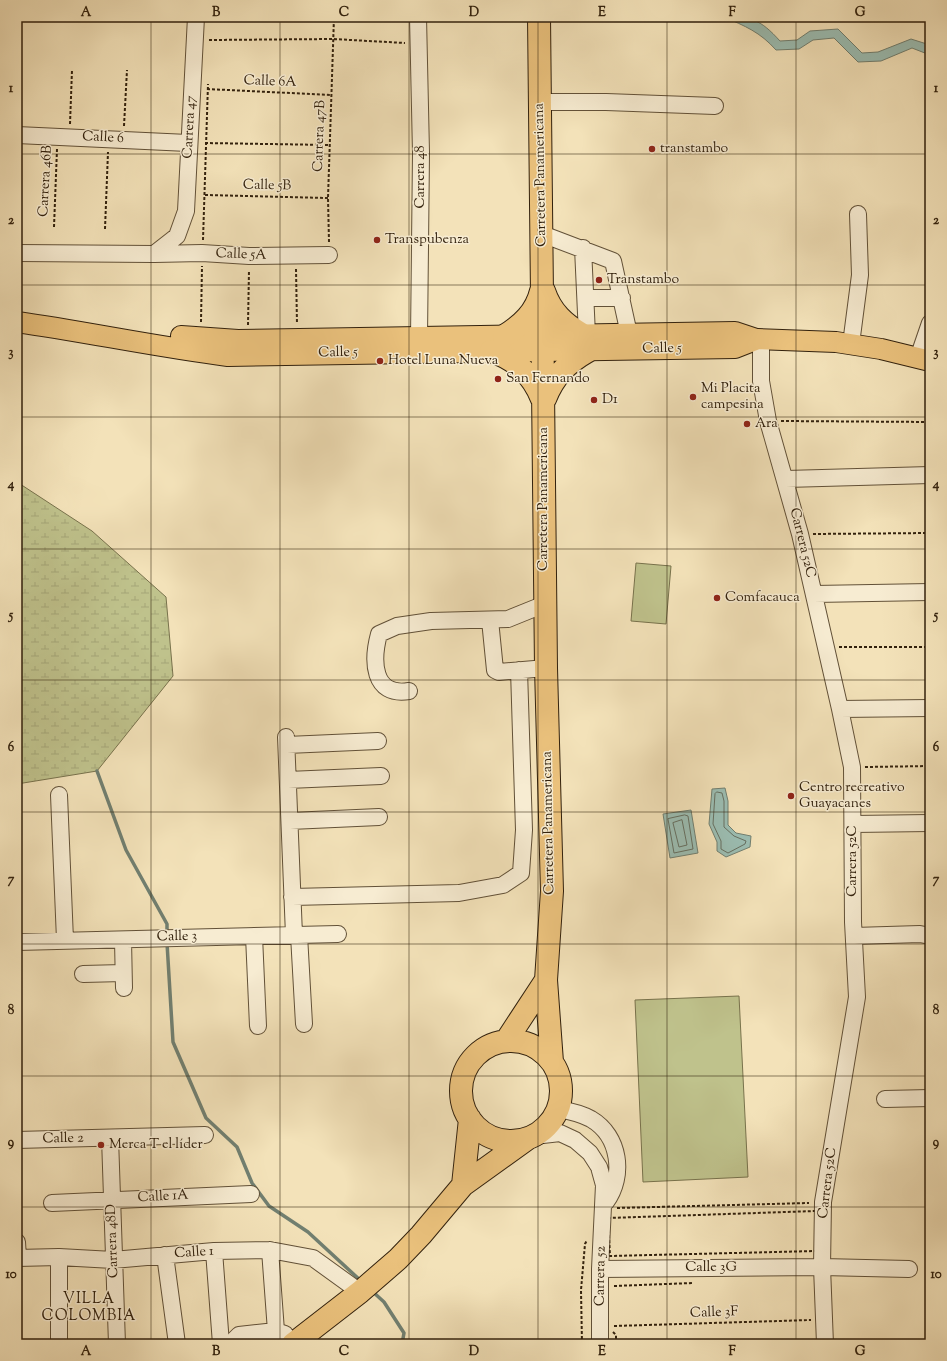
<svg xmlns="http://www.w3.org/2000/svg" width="947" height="1361" font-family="'Sorts Mill Goudy',serif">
	<defs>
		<pattern id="wetland-marsh" width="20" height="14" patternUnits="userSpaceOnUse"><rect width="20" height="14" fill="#bfc28c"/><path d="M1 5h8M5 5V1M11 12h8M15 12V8" fill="none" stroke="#a5a678"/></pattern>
	</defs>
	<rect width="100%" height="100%" fill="#f3e2b9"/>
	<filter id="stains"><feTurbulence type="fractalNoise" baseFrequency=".005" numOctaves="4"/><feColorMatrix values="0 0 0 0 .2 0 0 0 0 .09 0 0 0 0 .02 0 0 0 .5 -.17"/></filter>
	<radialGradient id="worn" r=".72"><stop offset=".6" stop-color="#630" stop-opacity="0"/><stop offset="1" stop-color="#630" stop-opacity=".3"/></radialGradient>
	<path fill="#bfc28c" stroke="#78724c" d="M 636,563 L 671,566 L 666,624 L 631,621 Z
		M 739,996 L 748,1177 L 643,1182 L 635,1000 Z"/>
	<path fill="url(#wetland-marsh)" stroke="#78724c" d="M 17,482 L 92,531 L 166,597 L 173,676 L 97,771 L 17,784 Z"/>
	<path fill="#9bbdb2" stroke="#717f70" d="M 724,17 C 752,17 760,19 780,41 L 797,40 L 810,31 L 838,29 L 862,53 L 878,52 L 911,39 L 930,45 L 930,55 L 912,48 L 881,61 L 858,62 L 834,38 L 813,40 L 799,49 L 776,50 C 760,32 745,26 724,17 Z
		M 725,788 L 728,801 L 728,825 L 736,833 L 751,836 L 750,847 L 726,857 L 717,851 L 717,842 L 709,824 L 712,789 Z
		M 691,810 L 698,853 L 670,858 L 663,814 Z"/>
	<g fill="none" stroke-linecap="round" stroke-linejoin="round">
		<path stroke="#666f60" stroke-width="1" d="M 717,792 L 722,793 L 724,801 L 724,827 L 734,836 L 746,841 L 745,844 L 728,853 L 721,849 L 721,841 L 713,824 L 715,794 Z
			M 685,815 L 688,816 L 693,849 L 674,853 L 668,819 Z
			M 682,820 L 687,845 L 679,847 L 673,823 Z"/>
		<path stroke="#717f70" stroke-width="3.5" d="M 97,771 L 126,850 L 167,924 L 167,934
			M 167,943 L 173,1042 L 206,1118 L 237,1147 L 252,1183 L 269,1206 L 308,1232 L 361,1281
			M 372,1291 L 384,1302 L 404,1333 L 402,1344"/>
		<g stroke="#625138" stroke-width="18">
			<path id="minor" d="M 418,17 L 421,153 L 419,338
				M 540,102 L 606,102 L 715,106
				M 17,135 L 188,143
				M 542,234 L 613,261 L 629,334
				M 583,248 L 587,335
				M 17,253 L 154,254 L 177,236 L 186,211 L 196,17
				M 154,254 L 202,253 L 249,256 L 329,255
				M 586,298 L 622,298
				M 761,339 L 761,381 L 768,421 L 800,534 L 840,709 L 852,767 L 853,922 L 857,997 L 823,1202 L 822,1267 L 825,1344
				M 851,344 L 860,275 L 858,214
				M 918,358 L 930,323
				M 786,479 L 930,475
				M 814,594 L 930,592
				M 490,620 L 495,670 L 499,672 L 546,668
				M 409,691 C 372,697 372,660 379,634 L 397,626 L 431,621 L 508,619 L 545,604
				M 840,709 L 930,708
				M 286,737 L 294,935
				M 287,745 L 378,741
				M 288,780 L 381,776
				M 59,795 L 65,940
				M 290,821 L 379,817
				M 853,824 L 930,823
				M 292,897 L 459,893 L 503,885 L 521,873 L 524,830 L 519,670
				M 299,935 L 304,1024
				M 254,936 L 258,1026
				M 854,936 L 920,934 L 930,936
				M 123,940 L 124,988
				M 17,942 L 338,934
				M 83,974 L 123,973
				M 885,1099 L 930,1098
				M 558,1109 C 570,1111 580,1113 591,1119 C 620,1136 625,1176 606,1202
				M 534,1136 L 560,1133 L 575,1140 L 590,1153 L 599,1167 L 604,1185 L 600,1269 L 600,1344
				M 110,1138 L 117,1344
				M 17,1140 L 205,1135
				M 52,1203 L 251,1194
				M 17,1242 L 18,1258
				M 270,1250 L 276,1331
				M 214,1251 L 221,1344
				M 165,1255 L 177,1344
				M 17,1258 L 59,1257 L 113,1260 L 214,1251 L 270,1250 L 313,1258 L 360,1292
				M 600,1269 L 822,1267 L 909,1269
				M 59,1344 L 59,1257
				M 230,1344 L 239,1335 L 276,1331 L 285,1334"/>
		</g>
		<g stroke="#32210d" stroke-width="22">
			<path id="major" d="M 17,322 C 87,332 157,347 228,356 L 735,348 L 758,339 L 836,342 L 881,349 L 930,361
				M 181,336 L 238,340 L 735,332 L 756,339"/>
		</g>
		<g stroke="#32210d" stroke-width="24">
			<path id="highway" d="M 539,17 L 546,668 L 552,891 L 546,980 L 552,1062
				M 544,291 C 551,312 564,324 583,335
				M 504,336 C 522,325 536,312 541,291
				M 491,351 C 516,360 532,374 542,399
				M 545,399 C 554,376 567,363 588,351
				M 506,1041 L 546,980
				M461 1091a50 50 0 1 1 100 0a50 50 0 1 1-100 0Z
				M 463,1185 L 470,1119
				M 293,1344 L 360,1292 L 398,1259 L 421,1235 L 463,1185 L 527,1139"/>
		</g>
		<path stroke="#32210d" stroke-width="2" stroke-dasharray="3 2" stroke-linecap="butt" d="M 211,22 L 211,17
			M 209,40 L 333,39 L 405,43
			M 18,75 L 18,122
			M 207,89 L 331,95
			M 70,124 L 72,70
			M 124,126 L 127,70
			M 205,143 L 330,145
			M 205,195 L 328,198
			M 54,227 L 57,149
			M 105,229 L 108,152
			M 203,240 L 208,84
			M 329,242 L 328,198 L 334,17
			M 296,269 L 297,324
			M 201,322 L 202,266
			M 248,325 L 249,270
			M 781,421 L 930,422
			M 813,534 L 930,533
			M 839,647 L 930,647
			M 865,767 L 930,766
			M 617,1208 L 809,1203
			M 816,1211 L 817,1251 L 610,1256 L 608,1218 Z
			M 614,1286 L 693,1283
			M 614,1326 L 811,1320
			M 613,1332 L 616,1335 L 616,1344
			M 582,1344 L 581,1290 L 585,1244 L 587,1240"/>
		<use href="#minor" stroke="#f7ecd2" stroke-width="16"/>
		<use href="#major" stroke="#eac17c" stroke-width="20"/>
		<use href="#highway" stroke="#eac17c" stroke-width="22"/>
	</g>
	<path fill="none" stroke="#32210d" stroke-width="1" stroke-opacity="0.55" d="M 151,17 L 151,1344M 280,17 L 280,1344M 409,17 L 409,1344M 538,17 L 538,1344M 667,17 L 667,1344M 796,17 L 796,1344M 17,154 L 930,154M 17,285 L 930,285M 17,417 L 930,417M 17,549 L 930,549M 17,680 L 930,680M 17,812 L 930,812M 17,944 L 930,944M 17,1076 L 930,1076M 17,1207 L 930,1207"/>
	<g fill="#8f2418" stroke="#f7ecd2" stroke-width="1.5">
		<circle cx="652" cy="149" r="4"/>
		<circle cx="377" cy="240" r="4"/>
		<circle cx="599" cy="280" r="4"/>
		<circle cx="380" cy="361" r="4"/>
		<circle cx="498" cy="379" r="4"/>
		<circle cx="693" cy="397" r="4"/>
		<circle cx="594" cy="400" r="4"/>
		<circle cx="747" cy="424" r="4"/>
		<circle cx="717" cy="598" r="4"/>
		<circle cx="791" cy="796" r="4"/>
		<circle cx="101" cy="1145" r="4"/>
	</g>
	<g text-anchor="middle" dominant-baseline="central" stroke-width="3" stroke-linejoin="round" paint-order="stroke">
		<g font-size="14" fill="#32210d" stroke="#f7ecd2">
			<text transform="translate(270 82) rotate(2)">Calle 6A</text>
			<text transform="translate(190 127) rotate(-87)">Carrera 47</text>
			<text transform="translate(320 136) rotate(-88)">Carrera 47B</text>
			<text transform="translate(103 138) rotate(3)">Calle 6</text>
			<text transform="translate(541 175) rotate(-91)">Carretera Panamericana</text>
			<text transform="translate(421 177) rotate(-90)">Carrera 48</text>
			<text transform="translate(46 181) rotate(-87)">Carrera 46B</text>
			<text transform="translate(267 186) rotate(1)">Calle 5B</text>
			<text transform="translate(241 255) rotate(2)">Calle 5A</text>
			<text transform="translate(662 349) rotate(-1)">Calle 5</text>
			<text transform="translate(338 353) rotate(-1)">Calle 5</text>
			<text transform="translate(544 499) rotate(-90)">Carretera Panamericana</text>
			<text transform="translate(802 543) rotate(76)">Carrera 52C</text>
			<text transform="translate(549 823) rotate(-91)">Carretera Panamericana</text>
			<text transform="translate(853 861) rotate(-90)">Carrera 52C</text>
			<text transform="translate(177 937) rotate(-1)">Calle 3</text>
			<text transform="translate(63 1139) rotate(-1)">Calle 2</text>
			<text transform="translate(828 1183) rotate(-83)">Carrera 52C</text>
			<text transform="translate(163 1197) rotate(-3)">Calle 1A</text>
			<text transform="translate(113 1241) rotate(-92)">Carrera 48D</text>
			<text transform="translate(194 1253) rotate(-4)">Calle 1</text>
			<text x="711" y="1268">Calle 3G</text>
			<text transform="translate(601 1276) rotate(-89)">Carrera 52</text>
			<text transform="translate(714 1313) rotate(-2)">Calle 3F</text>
		</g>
		<g font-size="14" fill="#32210d" stroke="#f7ecd2" text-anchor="start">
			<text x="660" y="149">transtambo</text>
			<text x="385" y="240">Transpubenza</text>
			<text x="607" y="280">Transtambo</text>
			<text x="388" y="361">Hotel Luna Nueva</text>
			<text x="506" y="379">San Fernando</text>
			<text x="701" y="389">Mi Placita<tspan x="701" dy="16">campesina</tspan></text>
			<text x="602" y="400">D1</text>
			<text x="755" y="424">Ara</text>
			<text x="725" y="598">Comfacauca</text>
			<text x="799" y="788">Centro recreativo<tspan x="799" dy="16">Guayacanes</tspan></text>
			<text x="109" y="1145">Merca T el líder</text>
		</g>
		<g font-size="15" letter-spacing="1" fill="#32210d" stroke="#f7ecd2">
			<text x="89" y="1299">VILLA<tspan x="89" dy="17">COLOMBIA</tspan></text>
		</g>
	</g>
	<rect width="947" height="1361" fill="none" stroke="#f3e2b9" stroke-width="44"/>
	<rect x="22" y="22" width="903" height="1317" fill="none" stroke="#32210d" stroke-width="1.5"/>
	<g font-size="13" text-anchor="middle" font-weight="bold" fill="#32210d">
		<text x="86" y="16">A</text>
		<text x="216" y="16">B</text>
		<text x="344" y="16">C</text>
		<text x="474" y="16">D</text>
		<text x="602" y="16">E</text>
		<text x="732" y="16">F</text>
		<text x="860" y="16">G</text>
		<text x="11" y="92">1</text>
		<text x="936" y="92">1</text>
		<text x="11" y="224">2</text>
		<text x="936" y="224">2</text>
		<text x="11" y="356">3</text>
		<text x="936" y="356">3</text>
		<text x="11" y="488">4</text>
		<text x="936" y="488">4</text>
		<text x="11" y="619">5</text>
		<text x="936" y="619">5</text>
		<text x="11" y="751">6</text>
		<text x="936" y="751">6</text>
		<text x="11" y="883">7</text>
		<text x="936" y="883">7</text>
		<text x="11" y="1014">8</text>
		<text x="936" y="1014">8</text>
		<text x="11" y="1146">9</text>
		<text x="936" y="1146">9</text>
		<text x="11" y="1278">10</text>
		<text x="936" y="1278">10</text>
		<text x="86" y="1355">A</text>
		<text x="216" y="1355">B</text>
		<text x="344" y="1355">C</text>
		<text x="474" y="1355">D</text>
		<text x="602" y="1355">E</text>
		<text x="732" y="1355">F</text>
		<text x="860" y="1355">G</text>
	</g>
	<rect width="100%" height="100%" filter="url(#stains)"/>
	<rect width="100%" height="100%" fill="url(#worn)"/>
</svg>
